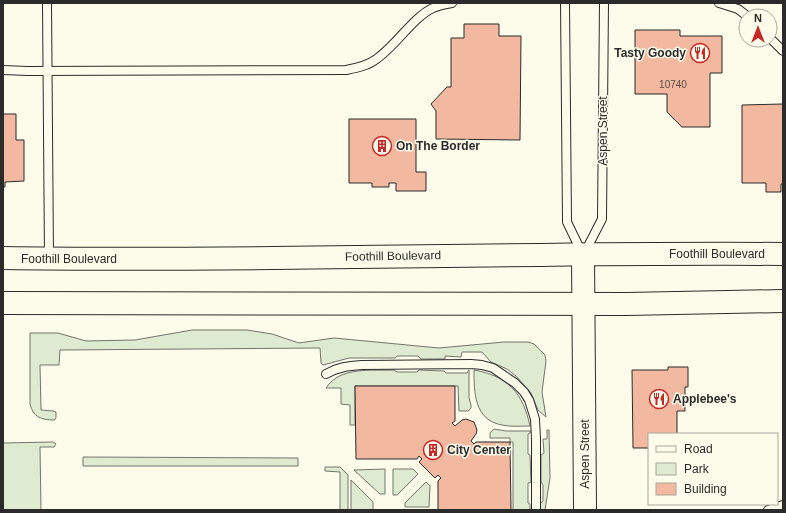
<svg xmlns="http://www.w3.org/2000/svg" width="786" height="513" font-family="Helvetica,sans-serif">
	<rect width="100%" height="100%" fill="#fdfbea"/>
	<path fill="#deebd1" stroke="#74746e" d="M 192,330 L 247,330 L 272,334 L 299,343 L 334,338 L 439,348 L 504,342 L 528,342 L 534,344 L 545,355 L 546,361 L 542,392 L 546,417 L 538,410 L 531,393 L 516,376 L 507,369 L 491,362 L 482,352 L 462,352 L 461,357 L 445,356 L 445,359 L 421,359 L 418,356 L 397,356 L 395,358 L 349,358 L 323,365 L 321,363 L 320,348 L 60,350 L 59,365 L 40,365 L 41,410 L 53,411 L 56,412 L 56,418 L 54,420 C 41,420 33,417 30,404 L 30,333 L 58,333 L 86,341 L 135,340 Z
		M 394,370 L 397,372 L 417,372 L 419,370 L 444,371 L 446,373 L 467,373 L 469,370 L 469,398 L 471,405 L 471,408 L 468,411 L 459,411 L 458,386 L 355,386 L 355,425 L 350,425 L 350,405 L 341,404 L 341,388 L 326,388 C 340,366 372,371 394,370 Z
		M 474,370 C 508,376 523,393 530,426 C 521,426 511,427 502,425 C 474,420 474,392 474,370 Z
		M 494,429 L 506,431 L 531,431 L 530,433 L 528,434 L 528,454 L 530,455 L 531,482 L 528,483 L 528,503 L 530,504 L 530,510 L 513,510 L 513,442 L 510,442 L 510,438 L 490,438 L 490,433 Z
		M 547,430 L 549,430 L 550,478 L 545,510 L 540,510 L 540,504 L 543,501 L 543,485 L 541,482 L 541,455 L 544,453 L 543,439 L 547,439 Z
		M 53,442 L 56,444 L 54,447 L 40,447 L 41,510 L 3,510 L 3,443 Z
		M 83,457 L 298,458 L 298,466 L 83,466 Z
		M 325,467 L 340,467 L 348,475 L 348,510 L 340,510 L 340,472 L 325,471 Z
		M 385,469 L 385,494 L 380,494 L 354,470 Z
		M 393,469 L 413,469 L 418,474 L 397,495 L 393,495 Z
		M 351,480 L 373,502 L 373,510 L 351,510 Z
		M 426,482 L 430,486 L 429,507 L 405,507 L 405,503 Z"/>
	<path fill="#f2b8a0" stroke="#2b2b2b" d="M 464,24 L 499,24 L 499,36 L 521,36 L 520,140 L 436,139 L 436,111 L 431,104 L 447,87 L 451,87 L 451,38 L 464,38 Z
		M 635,30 L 680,30 L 680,36 L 722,36 L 722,73 L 710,73 L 710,127 L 682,127 L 667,112 L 667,94 L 635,94 Z
		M 783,104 L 783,184 L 781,184 L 781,192 L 766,192 L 766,183 L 742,183 L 742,105 Z
		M 3,114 L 16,114 L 16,140 L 24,140 L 24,181 L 5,182 L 5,187 L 3,187 Z
		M 349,119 L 416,119 L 416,172 L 426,172 L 426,191 L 396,191 L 396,183 L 389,183 L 389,187 L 372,187 L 372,183 L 349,183 Z
		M 668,367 L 688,367 L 688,387 L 685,387 L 685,411 L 677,411 L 677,434 L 649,434 L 649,448 L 633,448 L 632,370 L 668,370 Z
		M 355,386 L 455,386 L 455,421 L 452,423 L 455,426 L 462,420 L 466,419 L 474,422 L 477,430 L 476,434 L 471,441 L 474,444 L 476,442 L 510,442 L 511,510 L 438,510 L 438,481 L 441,478 L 438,475 L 435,478 L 419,462 L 422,459 L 419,456 L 417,459 L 356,459 Z"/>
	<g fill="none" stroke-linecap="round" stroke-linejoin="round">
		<g stroke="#2b2b2b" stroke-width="10">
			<path id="lane" d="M 47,3 L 49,258
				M 565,3 L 567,222 L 582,253
				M 719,3 L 738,9 L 747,16
				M 770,38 L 783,51
				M 3,70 L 28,71 L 346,70 C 356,68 367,66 375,60 C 395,47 413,17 433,8 C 439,5 446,4 452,3
				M 585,252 L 602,219 L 604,3
				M 326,374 C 338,367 348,366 362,365 L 471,364 L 482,365 L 493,368 L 515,383 L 524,392 L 529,400 L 535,419 L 536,439 L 536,510
				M 768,510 L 783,505"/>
		</g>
		<g stroke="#2b2b2b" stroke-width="24">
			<path id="secondary" d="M 583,255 L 585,510"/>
		</g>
		<g stroke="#2b2b2b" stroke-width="24">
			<path id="primary" d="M 3,258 C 263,262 523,252 783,254
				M 3,303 L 626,304 L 783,301"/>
		</g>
		<use href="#lane" stroke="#fdfbea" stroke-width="8"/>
		<use href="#secondary" stroke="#fdfbea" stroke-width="22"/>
		<use href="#primary" stroke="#fdfbea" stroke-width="22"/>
	</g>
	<defs>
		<g id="restaurant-ring" transform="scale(1)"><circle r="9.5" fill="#fdfbea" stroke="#c62828" stroke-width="1.5"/><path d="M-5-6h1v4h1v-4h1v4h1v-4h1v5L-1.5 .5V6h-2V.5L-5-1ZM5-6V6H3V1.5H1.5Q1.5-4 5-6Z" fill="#c62828"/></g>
		<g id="building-ring" transform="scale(1)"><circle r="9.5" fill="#fdfbea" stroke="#c62828" stroke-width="1.5"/><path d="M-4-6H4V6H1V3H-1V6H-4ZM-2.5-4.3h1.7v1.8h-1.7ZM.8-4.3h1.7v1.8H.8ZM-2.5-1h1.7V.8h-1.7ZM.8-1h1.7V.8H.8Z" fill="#c62828"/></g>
	</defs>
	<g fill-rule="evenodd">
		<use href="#restaurant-ring" x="700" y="53"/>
		<use href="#building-ring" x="382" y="146"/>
		<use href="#restaurant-ring" x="659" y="399"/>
		<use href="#building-ring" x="433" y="450"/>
	</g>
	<g text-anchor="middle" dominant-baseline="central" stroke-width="3" stroke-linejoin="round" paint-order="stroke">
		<g font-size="10" fill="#5d4e48">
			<text x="673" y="84">10740</text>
		</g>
		<g font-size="12" font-weight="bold" fill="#2b2b2b" stroke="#fdfbea" text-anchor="start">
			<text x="686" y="53" text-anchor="end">Tasty Goody</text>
			<text x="396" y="146">On The Border</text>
			<text x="673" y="399">Applebee's</text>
			<text x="447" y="450">City Center</text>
		</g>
		<g font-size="12" fill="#2b2b2b" stroke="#fdfbea">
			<text transform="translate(603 131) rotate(-90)">Aspen Street</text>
			<text x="717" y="254">Foothill Boulevard</text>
			<text transform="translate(393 256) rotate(-1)">Foothill Boulevard</text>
			<text x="69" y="259">Foothill Boulevard</text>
			<text transform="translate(585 454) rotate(-90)">Aspen Street</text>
		</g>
	</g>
	<rect width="786" height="513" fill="none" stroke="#2b2b2b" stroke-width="8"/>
	<rect x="648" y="433" width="130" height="72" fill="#fdfbea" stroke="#a9a89e"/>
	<rect x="656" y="446" width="20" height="6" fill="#fdfbea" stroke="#a9a89e"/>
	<text x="684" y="453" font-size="12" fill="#2b2b2b">Road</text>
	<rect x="656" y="463" width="20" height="12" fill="#deebd1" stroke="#a9a89e"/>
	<text x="684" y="473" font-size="12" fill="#2b2b2b">Park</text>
	<rect x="656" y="483" width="20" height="12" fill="#f2b8a0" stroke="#a9a89e"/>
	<text x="684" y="493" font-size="12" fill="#2b2b2b">Building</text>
	<g transform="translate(758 28)"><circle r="19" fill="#fdfbea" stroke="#a9a89e"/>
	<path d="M0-3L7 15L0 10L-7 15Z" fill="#c62828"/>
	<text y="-6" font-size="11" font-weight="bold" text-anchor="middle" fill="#2b2b2b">N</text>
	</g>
</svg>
